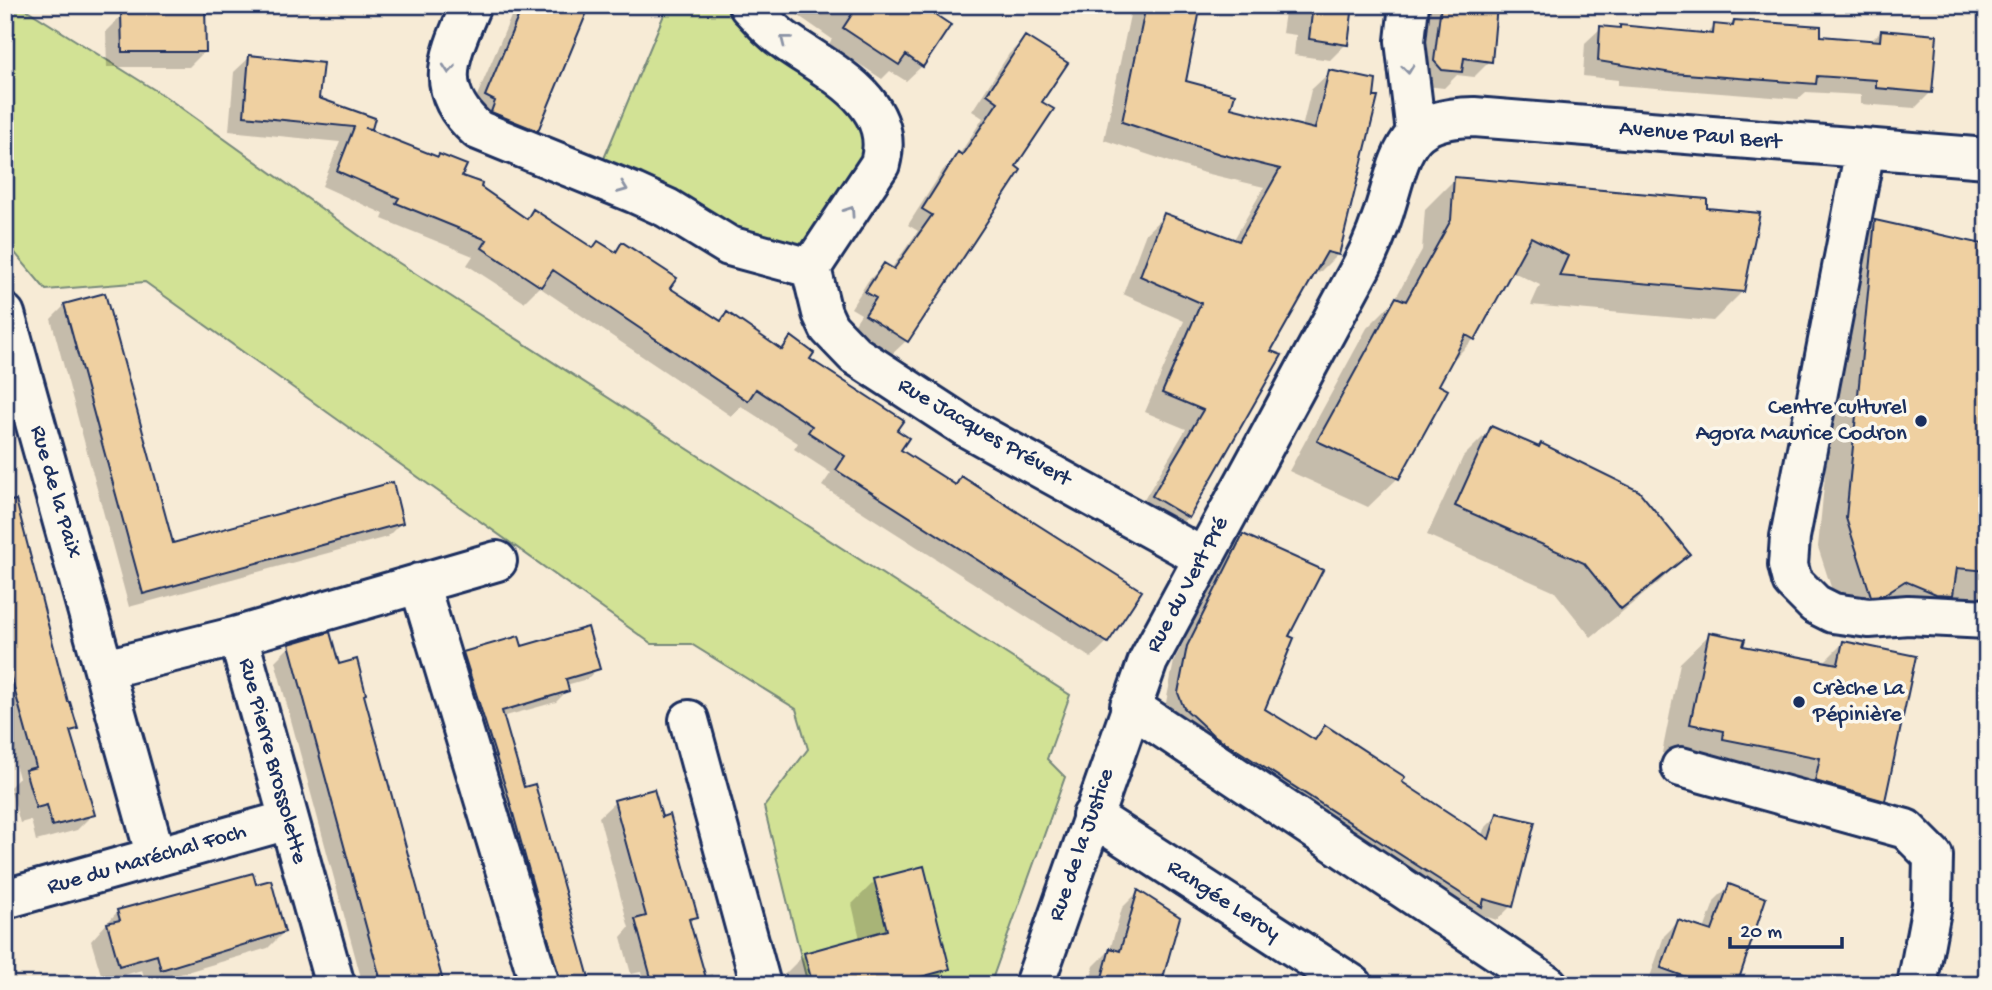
<svg xmlns="http://www.w3.org/2000/svg" width="1992" height="990" font-family="'Gochi Hand',sans-serif">
	<rect width="100%" height="100%" fill="#f7ebd6"/>
	<filter id="ink" filterUnits="userSpaceOnUse"><feTurbulence type="fractalNoise" baseFrequency=".0143" numOctaves="2"/><feDisplacementMap in="SourceGraphic" scale="14" xChannelSelector="R" yChannelSelector="G"/><feConvolveMatrix kernelMatrix="1 2 1 2 8 2 1 2 1" color-interpolation-filters="sRGB"/></filter>
	<g filter="url(#ink)">
		<path fill="#d2e295" stroke="#76887a" stroke-width="2" d="M 5,5 L 19,5 L 166,97 L 382,252 L 1070,695 L 1047,759 L 1065,777 L 990,985 L 808,985 L 764,807 L 808,749 L 796,709 L 691,644 L 652,644 L 145,282 L 46,290 L 5,241 Z
			M 668,5 L 727,5 L 756,33 L 845,101 L 871,141 L 825,233 L 792,252 L 764,249 L 600,168 Z"/>
		<path fill="#0003" d="M 147,5 L 205,51 L 189,67 L 107,67 L 106,31 L 122,15 L 139,14 Z
			M 516,5 L 588,5 L 537,130 L 521,146 L 470,112 Z
			M 783,5 L 917,5 L 922,66 L 906,81 L 890,71 L 882,79 L 829,44 L 832,39 Z
			M 1049,5 L 1065,5 L 1058,12 Z
			M 1132,5 L 1199,5 L 1183,83 L 1229,110 L 1302,128 L 1311,90 L 1330,72 L 1338,254 L 1319,273 L 1314,271 L 1268,352 L 1188,517 L 1169,535 L 1135,515 L 1186,429 L 1145,412 L 1184,321 L 1123,294 L 1146,233 L 1165,215 L 1233,241 L 1264,187 L 1201,172 L 1104,140 Z
			M 1286,5 L 1351,5 L 1346,44 L 1330,60 L 1294,55 L 1296,35 L 1282,33 Z
			M 1428,5 L 1495,5 L 1490,61 L 1474,77 L 1457,75 L 1444,88 L 1426,86 L 1419,78 Z
			M 1734,21 L 1819,37 L 1870,42 L 1881,31 L 1930,93 L 1915,108 L 1861,104 L 1861,95 L 1806,92 L 1798,99 L 1618,85 L 1618,80 L 1583,76 L 1585,43 L 1601,28 L 1618,29 L 1621,26 L 1706,35 L 1715,26 L 1729,27 Z
			M 1025,38 L 1013,166 L 906,341 L 890,356 L 850,331 L 861,314 L 851,308 L 868,281 L 884,265 L 891,269 L 918,231 L 908,225 L 943,170 L 959,155 L 983,118 L 972,111 L 1009,54 Z
			M 250,57 L 371,128 L 368,131 L 460,177 L 525,220 L 533,211 L 592,249 L 614,253 L 623,245 L 668,289 L 720,322 L 779,350 L 791,338 L 808,360 L 895,430 L 899,451 L 953,486 L 961,478 L 1107,642 L 1091,658 L 822,486 L 831,473 L 794,449 L 798,443 L 741,406 L 731,416 L 539,287 L 524,302 L 467,265 L 473,256 L 382,219 L 384,214 L 322,186 L 340,142 L 229,131 L 234,72 Z
			M 1455,179 L 1705,210 L 1743,291 L 1713,321 L 1531,305 L 1540,285 L 1511,271 L 1474,339 L 1449,364 L 1436,386 L 1398,478 L 1368,507 L 1289,471 L 1367,328 L 1394,301 L 1422,250 L 1425,209 Z
			M 1875,222 L 1987,275 L 1987,602 L 1949,598 L 1923,623 L 1843,624 L 1818,547 L 1847,250 Z
			M 65,305 L 172,545 L 401,523 L 387,537 L 129,607 L 51,319 Z
			M 1492,428 L 1688,554 L 1658,583 L 1591,637 L 1555,592 L 1427,535 L 1463,457 Z
			M 5,506 L 27,549 L 76,729 L 69,735 L 93,814 L 77,830 L 36,841 L 31,820 L 20,823 L 10,787 L 19,778 L 5,728 Z
			M 1243,536 L 1287,636 L 1263,709 L 1312,741 L 1325,728 L 1482,836 L 1484,829 L 1498,815 L 1533,823 L 1511,906 L 1497,920 L 1474,913 L 1165,708 L 1174,661 L 1230,549 Z
			M 1710,634 L 1741,647 L 1823,663 L 1843,643 L 1884,800 L 1854,829 L 1696,760 L 1662,753 L 1680,663 Z
			M 290,646 L 337,666 L 355,661 L 441,985 L 363,985 L 275,661 Z
			M 521,648 L 598,668 L 587,679 L 566,685 L 567,691 L 556,702 L 502,717 L 589,985 L 549,985 L 453,664 L 464,654 Z
			M 615,802 L 696,916 L 689,923 L 704,976 L 712,974 L 715,985 L 645,985 L 641,972 L 631,974 L 621,937 L 629,928 L 599,817 Z
			M 875,881 L 948,968 L 932,985 L 784,985 L 782,977 L 805,954 L 860,939 L 852,904 Z
			M 255,886 L 284,932 L 268,948 L 146,984 L 142,970 L 103,981 L 91,941 L 118,911 Z
			M 1729,886 L 1735,985 L 1648,983 L 1664,936 L 1678,922 L 1704,930 L 1715,900 Z
			M 1138,892 L 1159,985 L 1089,985 L 1094,966 L 1110,950 L 1122,908 Z
			M 5,970 L 9,985 L 5,985 Z"/>
		<path fill="#efd0a1" stroke="#1b2f5e" stroke-width="2" d="M 147,5 L 205,5 L 206,52 L 122,52 L 121,13 L 147,12 Z
			M 523,5 L 590,5 L 538,131 L 491,112 L 495,101 L 485,96 Z
			M 858,5 L 921,5 L 951,25 L 923,67 L 906,55 L 899,65 L 843,28 Z
			M 1146,5 L 1201,5 L 1186,81 L 1235,94 L 1231,108 L 1315,129 L 1329,70 L 1376,80 L 1374,97 L 1378,97 L 1339,255 L 1327,252 L 1271,351 L 1282,355 L 1189,518 L 1152,496 L 1203,410 L 1162,393 L 1201,303 L 1140,276 L 1164,213 L 1239,241 L 1280,169 L 1220,154 L 1122,122 Z
			M 1313,5 L 1353,5 L 1348,45 L 1309,39 Z
			M 1441,5 L 1497,5 L 1492,62 L 1464,58 L 1462,72 L 1442,70 L 1434,61 Z
			M 1734,20 L 1821,26 L 1821,36 L 1880,41 L 1881,30 L 1937,35 L 1932,93 L 1876,88 L 1876,80 L 1817,76 L 1816,84 L 1672,73 L 1598,61 L 1600,26 L 1620,28 L 1620,25 L 1713,34 L 1714,24 L 1733,26 Z
			M 1025,36 L 1068,63 L 1042,102 L 1054,109 L 1016,166 L 1021,170 L 908,342 L 865,315 L 876,298 L 865,292 L 884,263 L 894,269 L 932,215 L 922,209 L 958,152 L 962,155 L 998,102 L 987,94 Z
			M 249,55 L 323,63 L 319,98 L 375,118 L 372,129 L 365,128 L 438,157 L 439,154 L 467,165 L 462,176 L 482,183 L 481,187 L 527,219 L 533,209 L 593,248 L 598,241 L 616,252 L 622,242 L 677,278 L 670,288 L 721,321 L 727,312 L 782,350 L 791,336 L 814,353 L 810,359 L 904,420 L 897,430 L 909,438 L 901,450 L 956,485 L 961,476 L 1142,591 L 1108,643 L 836,470 L 845,456 L 808,432 L 812,426 L 756,389 L 748,401 L 553,270 L 541,287 L 482,248 L 487,240 L 396,203 L 399,198 L 337,171 L 354,127 L 244,116 Z
			M 1454,177 L 1707,199 L 1707,208 L 1760,213 L 1744,292 L 1559,276 L 1568,256 L 1531,237 L 1475,340 L 1466,335 L 1439,385 L 1448,390 L 1399,479 L 1317,441 L 1396,297 L 1406,301 L 1451,220 Z
			M 1875,220 L 1987,245 L 1987,571 L 1957,568 L 1953,595 L 1936,594 L 1905,581 L 1883,595 L 1871,596 L 1846,518 Z
			M 105,293 L 173,543 L 393,482 L 403,523 L 143,594 L 64,304 Z
			M 1491,426 L 1539,447 L 1541,443 L 1639,491 L 1690,554 L 1621,609 L 1584,563 L 1455,506 Z
			M 16,500 L 68,702 L 70,702 L 78,729 L 70,731 L 95,815 L 52,826 L 47,805 L 36,808 L 25,770 L 36,767 L 5,656 L 5,502 Z
			M 1243,534 L 1323,570 L 1289,636 L 1294,638 L 1265,709 L 1315,740 L 1325,725 L 1405,777 L 1402,782 L 1489,839 L 1497,813 L 1535,822 L 1513,907 L 1484,899 L 1482,907 L 1212,734 L 1184,708 L 1178,693 L 1187,646 Z
			M 588,627 L 600,669 L 566,679 L 569,691 L 502,711 L 524,787 L 535,784 L 591,985 L 561,985 L 507,792 L 463,652 L 519,636 L 522,646 Z
			M 330,632 L 339,664 L 357,659 L 366,694 L 364,695 L 444,985 L 382,985 L 289,644 Z
			M 1709,632 L 1745,639 L 1743,646 L 1838,664 L 1843,641 L 1916,656 L 1885,801 L 1815,781 L 1820,758 L 1723,739 L 1724,731 L 1690,724 Z
			M 654,789 L 662,817 L 670,814 L 681,856 L 698,917 L 689,919 L 708,985 L 653,985 L 635,919 L 646,916 L 614,800 Z
			M 924,866 L 950,969 L 892,985 L 813,985 L 804,953 L 887,930 L 874,879 Z
			M 253,873 L 256,884 L 271,880 L 285,932 L 161,970 L 157,955 L 119,966 L 107,923 L 120,920 L 117,910 Z
			M 1729,884 L 1766,898 L 1737,985 L 1708,985 L 1661,968 L 1678,920 L 1712,931 Z
			M 1138,890 L 1180,917 L 1161,985 L 1100,985 L 1110,948 L 1120,951 Z"/>
		<g fill="none" stroke-linecap="round" stroke-linejoin="round">
			<g stroke="#1b2f5e" stroke-width="44">
				<path id="minor" d="M 471,5 C 450,55 431,88 478,130 L 634,193 L 667,208 L 729,246 L 811,268
					M 748,5 C 760,18 772,32 787,42 C 829,72 897,101 880,164 L 811,268 L 822,313 L 829,328 L 855,355 L 964,426 L 1202,557
					M 1409,5 L 1405,41 L 1416,133
					M 1865,149 L 1790,537 L 1788,565 L 1792,581 L 1815,604 L 1833,613 L 1869,618 L 1908,615 L 1987,619
					M 5,314 L 156,857
					M 419,583 L 540,985
					M 105,669 L 238,636
					M 1130,706 L 1548,985
					M 689,720 L 761,985
					M 1681,767 L 1906,829 L 1933,856 L 1932,905 L 1917,985
					M 1092,816 L 1353,985
					M 5,899 L 288,820
					M 335,985 L 238,636 L 497,561
					M 1034,985 L 1148,661 L 1361,267 C 1373,244 1382,220 1389,195 C 1404,142 1412,118 1474,117 L 1987,158"/>
			</g>
			<use href="#minor" stroke="#fbf7ec" stroke-width="38"/>
		</g>
		<defs><path id="oneway-chevron" d="M-2-3.5L2.5 0L-2 3.5" fill="none" stroke-width="1.6" stroke-linecap="round" stroke-linejoin="round" transform="scale(1.75)"/></defs>
		<g stroke="#8b93a5">
			<use href="#oneway-chevron" transform="translate(785 40) rotate(-142)"/>
			<use href="#oneway-chevron" transform="translate(449 69) rotate(95)"/>
			<use href="#oneway-chevron" transform="translate(1408 69) rotate(83)"/>
			<use href="#oneway-chevron" transform="translate(623 188) rotate(21)"/>
			<use href="#oneway-chevron" transform="translate(850 211) rotate(-56)"/>
		</g>
	</g>
	<g fill="#1b2f5e" stroke="#fbf7ec" stroke-width="2.5">
		<circle cx="1921" cy="421" r="7"/>
		<circle cx="1799" cy="702" r="7"/>
	</g>
	<g text-anchor="middle" dominant-baseline="central" stroke-width="7" stroke-linejoin="round" paint-order="stroke">
		<g font-size="23" fill="#1b2f5e" stroke="#fbf7ec">
			<text transform="translate(1700 136) rotate(5)">Avenue Paul Bert</text>
			<text transform="translate(984 433) rotate(30)">Rue Jacques Prévert</text>
			<text transform="translate(55 492) rotate(74)">Rue de la Paix</text>
			<text transform="translate(1188 585) rotate(-62)">Rue du Vert Pré</text>
			<text transform="translate(272 761) rotate(75)">Rue Pierre Brossolette</text>
			<text transform="translate(1082 845) rotate(-71)">Rue de la Justice</text>
			<text transform="translate(147 860) rotate(-16)">Rue du Maréchal Foch</text>
			<text transform="translate(1223 901) rotate(33)">Rangée Leroy</text>
		</g>
		<g font-size="23" fill="#1b2f5e" stroke="#fbf7ec" text-anchor="end">
			<text x="1907" y="408">Centre culturel<tspan x="1907" dy="26">Agora Maurice Codron</tspan></text>
			<text x="1813" y="689" text-anchor="start">Crèche La<tspan x="1813" dy="26">Pépinière</tspan></text>
		</g>
	</g>
	<rect width="1992" height="990" fill="none" stroke="#fbf7ec" stroke-width="28"/>
	<rect x="14" y="14" width="1964" height="962" fill="none" stroke="#1b2f5e" stroke-width="2.5" filter="url(#ink)"/>
	<path d="M1730 937v10h112v-10" fill="none" stroke="#1b2f5e" stroke-width="3.5"/>
	<text x="1740" y="937" font-size="21" fill="#1b2f5e" stroke="#fbf7ec" stroke-width="5" paint-order="stroke">20 m</text>
</svg>
